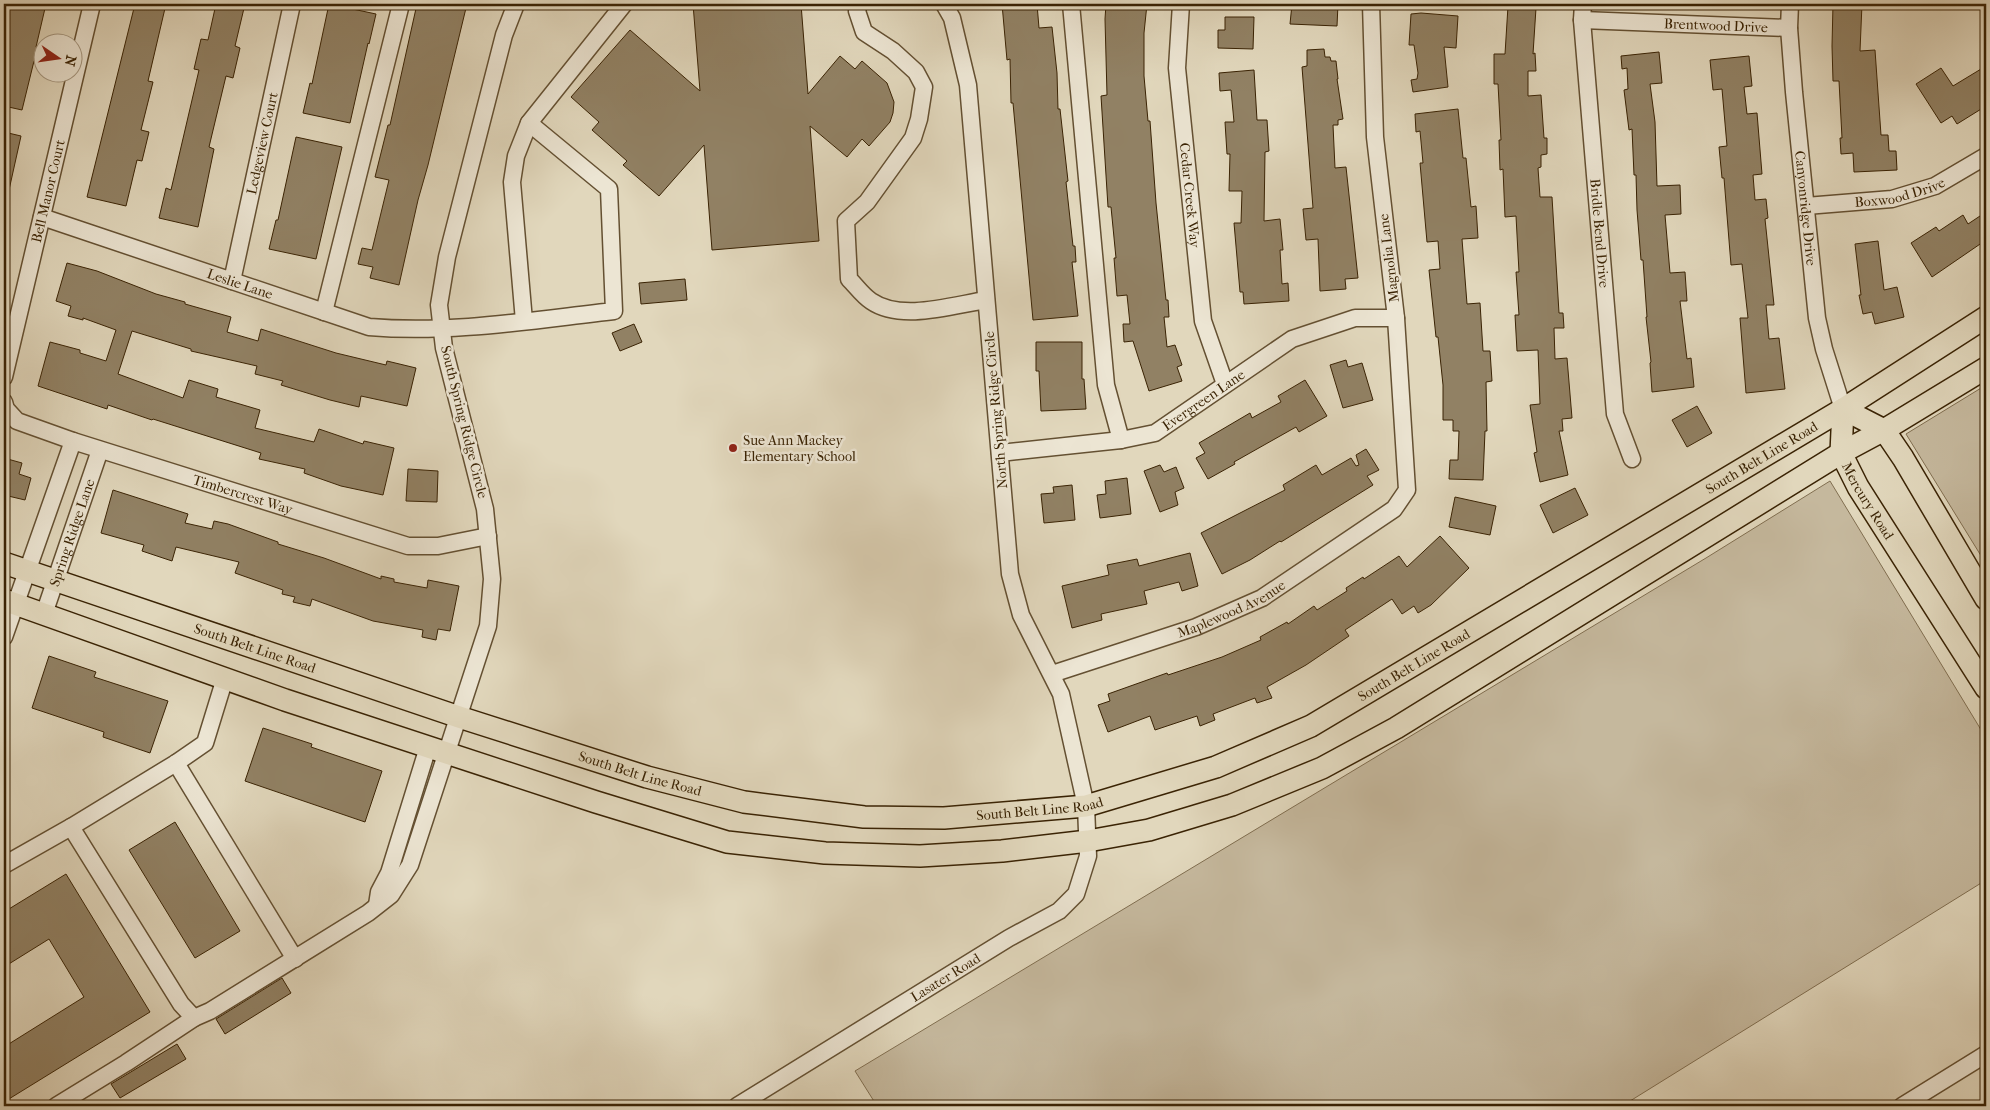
<svg xmlns="http://www.w3.org/2000/svg" width="1990" height="1110" font-family="'IM FELL French Canon',serif">
	<rect width="100%" height="100%" fill="#e1d7bc"/>
	<filter id="stains"><feTurbulence type="fractalNoise" baseFrequency=".004" numOctaves="4"/><feColorMatrix values="0 0 0 0 .2 0 0 0 0 .09 0 0 0 0 .02 0 0 0 .5 -.17"/></filter>
	<radialGradient id="worn" r=".72"><stop offset=".6" stop-color="#630" stop-opacity="0"/><stop offset="1" stop-color="#630" stop-opacity=".3"/></radialGradient>
	<path fill="#c5b89d" stroke="#806e50" d="M 1986,385 L 1986,557 L 1983,559 L 1906,434 Z
		M 1830,481 L 1986,738 L 1986,880 L 1622,1106 L 877,1106 L 855,1071 L 1706,558 Z"/>
	<path fill="#918164" stroke="#3a2304" d="M 10,4 L 46,4 L 36,47 L 42,49 L 42,63 L 34,61 L 22,110 L 4,106 L 4,30 Z
		M 135,4 L 166,4 L 148,81 L 153,82 L 141,130 L 149,132 L 142,161 L 137,160 L 126,206 L 87,197 Z
		M 216,4 L 245,4 L 235,46 L 240,48 L 233,78 L 226,76 L 209,147 L 214,149 L 198,227 L 159,218 L 166,188 L 171,190 L 199,70 L 194,69 L 201,39 L 208,40 Z
		M 329,4 L 376,14 L 369,44 L 368,43 L 350,123 L 303,113 L 310,83 L 312,84 Z
		M 417,4 L 447,4 L 466,8 L 428,165 L 418,200 L 399,285 L 370,278 L 373,267 L 358,264 L 362,248 L 372,250 L 389,180 L 375,177 L 388,125 L 390,125 Z
		M 693,4 L 801,4 L 808,94 L 840,56 L 855,69 L 862,61 L 887,83 L 894,102 L 893,113 L 890,122 L 869,146 L 862,139 L 847,157 L 810,126 L 819,241 L 712,250 L 704,145 L 659,196 L 623,165 L 627,161 L 592,130 L 599,122 L 571,97 L 630,30 L 700,91 Z
		M 1002,4 L 1037,4 L 1039,28 L 1052,27 L 1057,73 L 1058,109 L 1060,109 L 1068,181 L 1066,182 L 1073,246 L 1075,246 L 1076,262 L 1072,262 L 1078,316 L 1033,320 L 1013,103 L 1011,103 L 1010,59 L 1007,60 Z
		M 1106,4 L 1147,4 L 1144,33 L 1144,76 L 1148,121 L 1150,121 L 1156,203 L 1166,300 L 1168,300 L 1169,317 L 1164,317 L 1167,347 L 1175,345 L 1182,365 L 1177,367 L 1182,381 L 1149,391 L 1133,341 L 1124,342 L 1123,324 L 1130,324 L 1127,295 L 1117,296 L 1114,258 L 1116,258 L 1111,207 L 1108,207 L 1101,96 L 1107,95 L 1105,19 Z
		M 1292,4 L 1338,4 L 1337,26 L 1290,24 Z
		M 1833,4 L 1862,4 L 1860,51 L 1875,50 L 1881,135 L 1888,135 L 1889,151 L 1896,151 L 1897,170 L 1854,172 L 1853,153 L 1841,154 L 1840,138 L 1842,138 L 1839,81 L 1833,81 L 1832,46 Z
		M 1508,6 L 1536,8 L 1533,54 L 1535,53 L 1536,71 L 1528,71 L 1528,96 L 1541,95 L 1544,138 L 1547,138 L 1547,154 L 1541,155 L 1541,167 L 1538,168 L 1540,197 L 1552,197 L 1559,313 L 1563,313 L 1564,328 L 1554,328 L 1555,359 L 1567,358 L 1572,418 L 1562,419 L 1563,431 L 1559,431 L 1568,475 L 1540,482 L 1534,453 L 1537,452 L 1530,405 L 1540,404 L 1538,350 L 1517,351 L 1515,315 L 1519,315 L 1516,272 L 1519,272 L 1516,216 L 1505,217 L 1503,169 L 1500,170 L 1499,140 L 1501,140 L 1498,84 L 1494,84 L 1494,54 L 1505,54 Z
		M 1421,13 L 1458,16 L 1456,48 L 1444,47 L 1448,87 L 1413,92 L 1411,80 L 1417,79 L 1418,73 L 1414,45 L 1409,45 L 1411,14 Z
		M 1225,17 L 1254,17 L 1253,49 L 1218,48 L 1218,30 L 1225,30 Z
		M 1324,49 L 1325,57 L 1330,57 L 1331,61 L 1336,61 L 1338,79 L 1337,79 L 1343,119 L 1338,120 L 1338,125 L 1333,125 L 1335,168 L 1346,167 L 1358,278 L 1345,279 L 1346,289 L 1320,291 L 1318,239 L 1306,240 L 1303,209 L 1313,208 L 1302,67 L 1307,66 L 1307,50 Z
		M 1659,52 L 1662,83 L 1650,84 L 1655,122 L 1657,186 L 1680,185 L 1681,214 L 1665,215 L 1670,273 L 1685,272 L 1687,301 L 1680,301 L 1687,359 L 1691,358 L 1694,387 L 1652,392 L 1650,363 L 1651,362 L 1646,317 L 1647,317 L 1643,260 L 1641,260 L 1637,210 L 1636,175 L 1634,175 L 1632,129 L 1629,130 L 1624,90 L 1628,89 L 1627,68 L 1622,69 L 1621,56 Z
		M 1749,56 L 1752,86 L 1744,87 L 1747,114 L 1757,113 L 1762,174 L 1753,175 L 1755,200 L 1766,199 L 1768,218 L 1765,219 L 1774,305 L 1766,305 L 1769,339 L 1779,338 L 1785,389 L 1746,393 L 1740,318 L 1748,318 L 1742,264 L 1731,265 L 1724,178 L 1722,178 L 1719,147 L 1727,146 L 1722,89 L 1713,90 L 1710,60 Z
		M 1986,66 L 1986,106 L 1957,124 L 1952,116 L 1941,123 L 1916,84 L 1941,68 L 1953,86 Z
		M 1254,70 L 1257,120 L 1267,120 L 1269,151 L 1265,152 L 1264,221 L 1280,219 L 1283,250 L 1280,250 L 1282,284 L 1288,283 L 1289,301 L 1244,304 L 1243,292 L 1240,292 L 1234,223 L 1241,223 L 1242,191 L 1229,191 L 1230,154 L 1227,154 L 1225,122 L 1234,122 L 1231,90 L 1220,91 L 1219,73 Z
		M 1458,109 L 1463,158 L 1466,158 L 1471,207 L 1476,206 L 1478,238 L 1462,239 L 1467,304 L 1480,303 L 1483,351 L 1490,351 L 1492,381 L 1486,382 L 1487,431 L 1485,431 L 1483,480 L 1449,479 L 1450,460 L 1458,460 L 1459,431 L 1453,431 L 1453,420 L 1443,420 L 1443,385 L 1438,337 L 1436,337 L 1429,270 L 1440,269 L 1438,241 L 1427,242 L 1420,163 L 1423,163 L 1420,131 L 1416,132 L 1415,114 Z
		M 4,132 L 21,136 L 9,190 L 4,189 Z
		M 296,137 L 342,147 L 316,259 L 269,249 L 276,220 L 278,220 Z
		M 1986,212 L 1986,240 L 1932,277 L 1911,243 L 1936,227 L 1939,231 L 1963,215 L 1968,224 Z
		M 1878,241 L 1884,290 L 1897,287 L 1904,317 L 1875,324 L 1872,312 L 1863,314 L 1859,295 L 1861,295 L 1855,244 Z
		M 67,263 L 97,271 L 156,294 L 185,302 L 185,304 L 231,317 L 227,332 L 258,341 L 261,329 L 336,353 L 386,365 L 387,361 L 416,368 L 407,406 L 361,396 L 359,407 L 330,400 L 281,385 L 283,381 L 255,374 L 257,366 L 191,351 L 191,349 L 132,331 L 118,374 L 183,398 L 189,380 L 218,389 L 216,397 L 260,410 L 255,428 L 314,442 L 319,429 L 363,444 L 364,441 L 394,448 L 383,495 L 341,486 L 304,473 L 305,469 L 259,459 L 261,453 L 153,419 L 152,420 L 108,405 L 107,409 L 38,386 L 50,342 L 80,350 L 80,353 L 106,361 L 116,330 L 83,318 L 83,320 L 68,316 L 71,306 L 56,301 Z
		M 685,279 L 687,300 L 641,304 L 639,283 Z
		M 634,324 L 642,342 L 620,351 L 612,333 Z
		M 1036,342 L 1082,342 L 1082,379 L 1084,379 L 1086,409 L 1041,411 L 1039,371 L 1036,371 Z
		M 1346,360 L 1348,367 L 1362,363 L 1373,400 L 1343,408 L 1330,365 Z
		M 1305,380 L 1327,416 L 1299,432 L 1296,427 L 1234,462 L 1235,464 L 1208,479 L 1196,458 L 1205,453 L 1199,443 L 1250,413 L 1252,418 L 1281,402 L 1278,396 Z
		M 1697,406 L 1712,433 L 1687,447 L 1672,420 Z
		M 1366,449 L 1379,470 L 1367,476 L 1373,485 L 1281,542 L 1280,541 L 1250,560 L 1222,574 L 1201,533 L 1285,490 L 1283,485 L 1316,465 L 1322,475 L 1351,458 L 1356,466 L 1359,465 L 1356,455 Z
		M 4,458 L 22,463 L 19,474 L 31,478 L 25,500 L 4,495 Z
		M 1160,465 L 1164,472 L 1176,467 L 1184,488 L 1175,492 L 1178,505 L 1160,512 L 1144,471 Z
		M 408,469 L 438,471 L 437,502 L 406,501 Z
		M 1127,478 L 1131,514 L 1100,518 L 1097,495 L 1106,494 L 1105,481 Z
		M 1072,485 L 1075,520 L 1044,523 L 1041,494 L 1054,493 L 1053,487 Z
		M 1575,488 L 1588,515 L 1553,533 L 1540,505 Z
		M 113,490 L 188,514 L 185,523 L 212,529 L 214,521 L 228,524 L 278,542 L 278,544 L 324,558 L 381,579 L 381,576 L 394,579 L 394,582 L 427,588 L 428,580 L 459,586 L 450,631 L 438,629 L 436,640 L 422,637 L 423,630 L 373,621 L 312,599 L 310,606 L 293,602 L 295,597 L 282,594 L 283,590 L 235,573 L 239,562 L 176,547 L 172,561 L 142,551 L 144,545 L 101,533 Z
		M 1455,497 L 1496,506 L 1490,535 L 1449,527 Z
		M 1440,536 L 1469,568 L 1431,605 L 1418,613 L 1414,606 L 1402,614 L 1392,599 L 1345,630 L 1349,636 L 1306,665 L 1267,687 L 1272,698 L 1257,703 L 1255,698 L 1213,714 L 1215,720 L 1200,726 L 1197,716 L 1155,730 L 1150,716 L 1108,732 L 1098,705 L 1110,701 L 1108,694 L 1167,673 L 1168,675 L 1222,657 L 1261,640 L 1260,637 L 1287,622 L 1288,624 L 1314,606 L 1317,610 L 1347,591 L 1346,588 L 1363,577 L 1364,579 L 1399,556 L 1407,567 Z
		M 1190,553 L 1198,586 L 1182,591 L 1179,582 L 1144,591 L 1147,604 L 1101,614 L 1102,620 L 1072,628 L 1062,586 L 1109,575 L 1107,565 L 1137,559 L 1139,566 Z
		M 49,656 L 96,672 L 94,677 L 168,701 L 150,753 L 103,737 L 104,732 L 32,708 Z
		M 263,728 L 312,744 L 311,747 L 382,771 L 365,822 L 245,781 Z
		M 175,822 L 240,931 L 195,958 L 129,850 Z
		M 66,874 L 150,1012 L 4,1102 L 4,1047 L 84,997 L 49,939 L 4,967 L 4,912 Z
		M 282,978 L 291,993 L 225,1034 L 216,1019 Z
		M 177,1044 L 186,1059 L 120,1098 L 111,1084 Z"/>
	<g fill="none" stroke-linecap="round" stroke-linejoin="round">
		<g stroke="#645032" stroke-width="19">
			<g id="minor">
				<path d="M 859,4 L 857,11 L 864,32 L 893,51 L 916,72 L 924,87 L 919,119 L 913,138 L 867,202 L 846,221 L 849,279 C 856,286 863,296 871,301 C 901,322 953,305 986,300"/>
				<path d="M 1071,4 L 1106,385 L 1121,440"/>
				<path id="s1" d="M 1181,4 L 1177,68 L 1203,321 L 1225,384"/>
				<path id="s2" d="M 1583,4 L 1582,20 L 1615,414 L 1632,459"/>
				<path id="s3" d="M 1790,4 L 1789,28 L 1794,92 L 1817,318 L 1824,349 L 1843,409"/>
				<path id="s4" d="M 1582,20 L 1789,28"/>
				<path id="s5" d="M 1806,206 L 1892,199 L 1935,186 L 1986,156"/>
				<path id="s6" d="M 42,217 L 369,327 C 451,334 533,320 614,311 L 609,189 L 529,123"/>
				<path id="s7" d="M 232,281 L 292,4"/>
				<path d="M 324,312 L 401,4"/>
				<path d="M 524,321 L 512,182 L 516,156 L 529,123 L 624,4"/>
				<path id="s8" d="M 4,377 L 92,4"/>
				<path id="s9" d="M 4,402 L 6,409 L 17,421 L 73,441 L 408,546 L 438,546 L 488,536"/>
				<path id="s10" d="M 1000,453 L 1121,440 L 1155,433 L 1292,339 L 1355,318 L 1396,318"/>
				<path id="s11" d="M 44,614 L 100,450"/>
				<path d="M 4,637 L 73,441"/>
				<path id="s12" d="M 1052,674 L 1196,627 L 1262,598 L 1394,509 L 1407,490 L 1396,318 L 1375,137 L 1371,4"/>
				<path d="M 225,678 L 205,743 L 176,763 L 71,827 L 181,1004 L 194,1018 L 210,1011 L 368,913 L 391,895 L 410,865 L 488,626 L 492,579 L 485,509 L 444,348 L 439,305 L 447,257 L 504,35 L 516,4"/>
				<path d="M 176,763 L 295,959"/>
				<path d="M 4,865 L 71,827"/>
				<path d="M 377,905 L 379,892 L 389,873 L 428,747"/>
				<path d="M 56,1106 L 126,1063 L 194,1018"/>
				<path id="s13" d="M 737,1106 L 1009,938 L 1059,911 L 1076,894 L 1088,856 L 1086,806 L 1061,694 L 1021,615 L 1010,574 L 968,85 L 952,18 L 944,4"/>
				<path d="M 1902,1106 L 1986,1054"/>
			</g>
		</g>
		<g stroke="#3a2304" stroke-width="24">
			<g id="major">
				<path id="s14" d="M 1843,409 L 1841,453 L 1858,487 L 1986,688"/>
				<path d="M 1843,409 L 1884,430 L 1903,458 L 1986,599"/>
				<path id="s15" d="M 4,563 L 459,717 L 647,777 L 744,802 L 864,817 L 944,818 L 1086,806 L 1216,767 L 1311,726 L 1843,409 L 1986,317"/>
				<path d="M 4,600 L 285,700 L 596,802 L 727,842 L 825,853 L 920,856 L 1002,851 L 1088,841 L 1149,830 L 1232,805 L 1322,768 L 1396,728 L 1841,453 L 1884,430 L 1986,368"/>
			</g>
		</g>
		<use href="#minor" stroke="#ece5d3" stroke-width="16"/>
		<use href="#major" stroke="#e1d7bc" stroke-width="21"/>
	</g>
	<circle fill="#8f2418" stroke="#ece5d3" stroke-width="2" cx="733" cy="448" r="5"/>
	<g text-anchor="middle" dominant-baseline="central" stroke-width="5" stroke-linejoin="round" paint-order="stroke">
		<g font-size="14" fill="#3a2304" stroke="#ece5d3">
			<text stroke="none"><textPath href="#s4" startOffset="134">Brentwood Drive</textPath></text>
			<text stroke="none"><textPath href="#s7" startOffset="141">Ledgeview Court</textPath></text>
			<text stroke="none"><textPath href="#s5" startOffset="95">Boxwood Drive</textPath></text>
			<text stroke="none"><textPath href="#s8" startOffset="191">Bell Manor Court</textPath></text>
			<text stroke="none"><textPath href="#s1" startOffset="192">Cedar Creek Way</textPath></text>
			<text stroke="none"><textPath href="#s3" startOffset="205">Canyonridge Drive</textPath></text>
			<text stroke="none"><textPath href="#s2" startOffset="230">Bridle Bend Drive</textPath></text>
			<text transform="translate(1389 258) rotate(-97)">Magnolia Lane</text>
			<text stroke="none"><textPath href="#s6" startOffset="209">Leslie Lane</textPath></text>
			<text stroke="none"><textPath href="#s10" startOffset="215">Evergreen Lane</textPath></text>
			<text transform="translate(996 410) rotate(-95)">North Spring Ridge Circle</text>
			<text transform="translate(464 422) rotate(76)">South Spring Ridge Circle</text>
			<text stroke="none"><textPath href="#s15" startOffset="1885">South Belt Line Road</textPath></text>
			<text stroke="none"><textPath href="#s9" startOffset="261">Timbercrest Way</textPath></text>
			<text stroke="none"><textPath href="#s14" startOffset="99">Mercury Road</textPath></text>
			<text stroke="none"><textPath href="#s11" startOffset="86">Spring Ridge Lane</textPath></text>
			<text stroke="none"><textPath href="#s12" startOffset="191">Maplewood Avenue</textPath></text>
			<text stroke="none"><textPath href="#s15" startOffset="265">South Belt Line Road</textPath></text>
			<text stroke="none"><textPath href="#s15" startOffset="1480">South Belt Line Road</textPath></text>
			<text stroke="none"><textPath href="#s15" startOffset="670">South Belt Line Road</textPath></text>
			<text stroke="none"><textPath href="#s15" startOffset="1075">South Belt Line Road</textPath></text>
			<text stroke="none"><textPath href="#s13" startOffset="245">Lasater Road</textPath></text>
		</g>
		<g font-size="14" fill="#3a2304" stroke="#ece5d3" text-anchor="start">
			<text x="743" y="440">Sue Ann Mackey<tspan x="743" dy="16">Elementary School</tspan></text>
		</g>
	</g>
	<rect width="1990" height="1110" fill="none" stroke="#e1d7bc" stroke-width="20"/>
	<rect x="5" y="5" width="1980" height="1100" fill="none" stroke="#3a2304" stroke-width="2.5"/>
	<rect x="10" y="10" width="1970" height="1090" fill="none" stroke="#3a2304"/>
	<g transform="translate(58 58) rotate(103)"><circle r="24" fill="#ece5d3" stroke="#a59780"/>
	<path d="M0-4L9 19L0 12L-9 19Z" fill="#8f2418"/>
	<text y="-8" font-size="14" font-weight="bold" text-anchor="middle" fill="#3a2304">N</text>
	</g>
	<rect width="100%" height="100%" filter="url(#stains)"/>
	<rect width="100%" height="100%" fill="url(#worn)"/>
</svg>
